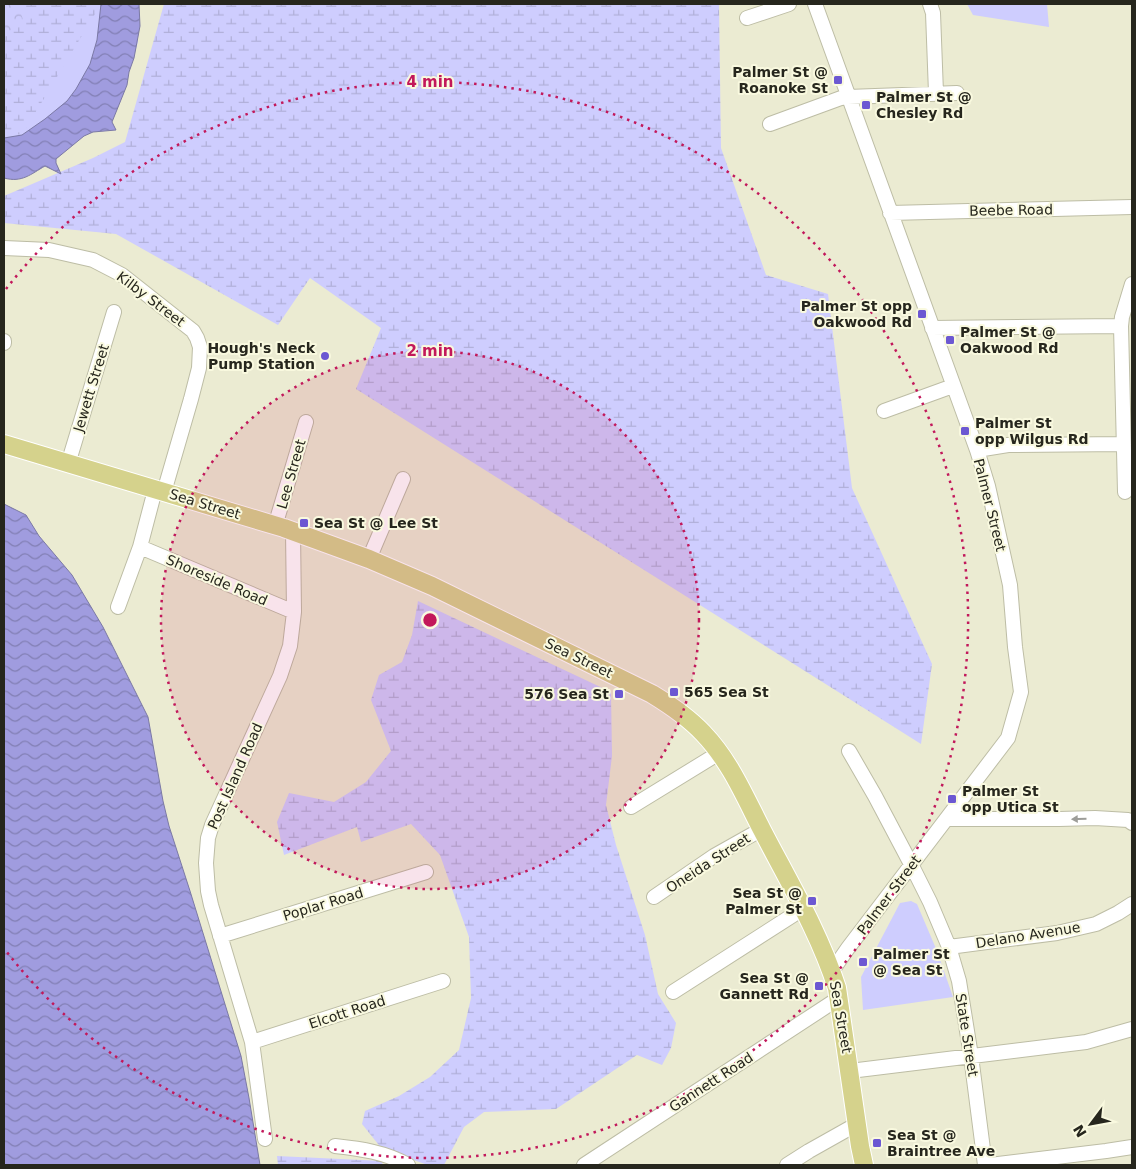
<svg xmlns="http://www.w3.org/2000/svg" width="1136" height="1169" font-family="'DejaVu Sans',sans-serif">
	<defs>
		<pattern id="forest-crowns" width="20" height="18" patternUnits="userSpaceOnUse" patternTransform="scale(1.25)"><rect width="20" height="18" fill="#cecdfe"/><path d="M2 6a3 3 0 1 1 6 0M12 15a3 3 0 1 1 6 0" fill="none" stroke="#b1b0d9"/></pattern>
		<pattern id="wetland-marsh" width="20" height="14" patternUnits="userSpaceOnUse" patternTransform="scale(1.25)"><rect width="20" height="14" fill="#cecdfe"/><path d="M1 5h8M5 5V1M11 12h8M15 12V8" fill="none" stroke="#b1b0d9"/></pattern>
		<pattern id="water-waves" width="16" height="10" patternUnits="userSpaceOnUse" patternTransform="scale(1.25)"><rect width="16" height="10" fill="#a09cdf"/><path d="M0 5q4-4 8 0t8 0" fill="none" stroke="#827fb4"/></pattern>
	</defs>
	<rect width="100%" height="100%" fill="#ebebd2"/>
	<path fill="#cecdfe" d="M 4,4 L 125,4 L 133,21 L 138,42 L 134,55 L 4,166 Z
		M 967,4 L 1047,4 L 1049,27 L 973,15 Z
		M 911,901 L 917,904 L 937,951 L 953,997 L 863,1010 L 861,977 L 900,903 Z"/>
	<path fill="url(#forest-crowns)" d="M 4,4 L 18,4 L 24,23 L 4,34 Z"/>
	<path fill="url(#wetland-marsh)" d="M 24,4 L 101,4 L 22,135 L 4,132 L 4,37 L 30,19 Z
		M 164,4 L 719,4 L 721,148 L 766,275 L 828,294 L 852,488 L 932,664 L 921,744 L 356,389 L 381,328 L 310,278 L 278,325 L 116,234 L 4,223 L 4,196 L 93,158 L 125,142 Z
		M 418,601 L 611,692 L 612,756 L 606,805 L 616,845 L 645,935 L 658,994 L 676,1023 L 671,1048 L 662,1065 L 637,1055 L 556,1109 L 484,1112 L 464,1127 L 444,1165 L 428,1165 L 382,1149 L 362,1124 L 365,1111 L 399,1096 L 430,1077 L 459,1050 L 471,998 L 469,937 L 440,855 L 411,824 L 361,842 L 357,827 L 284,855 L 277,822 L 289,793 L 334,802 L 366,782 L 391,751 L 371,700 L 379,675 L 402,662 L 412,635 Z
		M 277,1156 L 383,1161 L 382,1165 L 278,1165 Z"/>
	<path fill="url(#water-waves)" stroke="#7b79a5" d="M 101,4 L 139,4 L 140,26 L 134,58 L 129,72 L 127,85 L 112,122 L 116,130 L 93,132 L 84,136 L 56,159 L 56,163 L 61,174 L 45,166 C 31,174 22,183 4,178 L 4,138 L 22,135 L 45,119 L 67,101 L 76,89 L 90,64 L 97,40 Z
		M 4,504 L 26,515 L 39,536 L 72,575 L 103,627 L 148,717 L 163,801 L 169,826 L 190,891 L 241,1056 L 249,1098 L 260,1165 L 4,1165 Z"/>
	<g fill="none" stroke-linecap="round" stroke-linejoin="round">
		<g stroke="#bdbda5" stroke-width="16">
			<path id="minor" d="M 815,4 L 977,450 L 988,486 L 1010,585 L 1015,647 L 1021,692 L 1008,738 L 848,948 L 832,971
				M 930,4 L 933,13 L 936,93
				M 747,18 L 789,4
				M 770,124 L 841,98 L 848,97 L 957,93
				M 890,213 L 1132,207
				M 4,248 L 49,250 L 93,260 L 122,275 L 193,331 L 197,338 L 200,347 L 199,368 L 191,399 L 164,492
				M 932,328 L 1121,326
				M 4,343 L 4,341
				M 884,411 L 953,386
				M 977,450 L 1008,445 L 1124,444
				M 68,464 L 114,312
				M 155,490 L 140,547 L 294,612
				M 1125,492 L 1121,326 L 1122,317 L 1132,284
				M 275,526 L 306,422
				M 369,559 L 403,479
				M 118,607 L 140,547
				M 849,751 L 875,796 L 912,866 L 930,902 L 949,947 L 959,981 L 971,1056 L 985,1165
				M 631,807 L 719,753
				M 947,819 L 1059,819 L 1095,818 L 1128,820 L 1132,823
				M 654,897 L 714,856 L 762,829
				M 220,936 L 426,872
				M 949,947 L 1057,933 L 1096,924 L 1118,913 L 1132,904
				M 673,992 L 804,908
				M 252,1042 L 443,981
				M 850,1071 L 1086,1042 L 1132,1029
				M 265,1139 L 252,1042 L 211,905 L 208,891 L 206,863 L 208,838 L 212,825 L 280,676 L 290,646 L 294,612 L 293,531
				M 335,1146 C 362,1149 384,1152 408,1165
				M 584,1165 L 839,998
				M 787,1165 L 809,1151 L 857,1124
				M 990,1165 L 1106,1151 L 1132,1147"/>
		</g>
		<g stroke="#fff" stroke-width="20">
			<path id="major" d="M 4,444 L 284,528 L 369,559 L 432,586 L 652,694 C 670,705 688,717 703,733 C 730,761 745,797 762,830 C 789,882 819,932 837,988 L 860,1146 L 864,1165"/>
		</g>
		<use href="#minor" stroke="#fff" stroke-width="14"/>
		<use href="#major" stroke="#d5d28c" stroke-width="18"/>
	</g>
	<defs><path id="oneway-solid" d="M-6-.8H1V-3.2L6.5 0L1 3.2V.8H-6Z" transform="scale(1.25)"/></defs>
	<use fill="#9d9d99" href="#oneway-solid" transform="translate(1079 819) rotate(178)"/>
	<circle cx="430" cy="620" r="269" fill="#c2185b" fill-opacity=".12"/>
	<g fill="none" stroke="#c2185b" stroke-width="2.5" stroke-dasharray="2.5 5">
		<circle cx="430" cy="620" r="269"/>
		<path d="M6 289A538 538 0 1 1 6 951"/>
	</g>
	<g fill="#6c58d2" stroke="#f9f9df" stroke-width="2">
		<rect x="833" y="75" width="10" height="10" rx="2.5"/>
		<rect x="861" y="100" width="10" height="10" rx="2.5"/>
		<rect x="917" y="309" width="10" height="10" rx="2.5"/>
		<rect x="945" y="335" width="10" height="10" rx="2.5"/>
		<circle cx="325" cy="356" r="5"/>
		<rect x="960" y="426" width="10" height="10" rx="2.5"/>
		<rect x="299" y="518" width="10" height="10" rx="2.5"/>
		<rect x="669" y="687" width="10" height="10" rx="2.5"/>
		<rect x="614" y="689" width="10" height="10" rx="2.5"/>
		<rect x="947" y="794" width="10" height="10" rx="2.5"/>
		<rect x="807" y="896" width="10" height="10" rx="2.5"/>
		<rect x="858" y="957" width="10" height="10" rx="2.5"/>
		<rect x="814" y="981" width="10" height="10" rx="2.5"/>
		<rect x="872" y="1138" width="10" height="10" rx="2.5"/>
	</g>
	<g text-anchor="middle" dominant-baseline="central" stroke-width="4" stroke-linejoin="round" paint-order="stroke">
		<g font-size="14" font-weight="bold" fill="#26261d" stroke="#f9f9df" text-anchor="start">
			<text x="828" y="72" text-anchor="end">Palmer St @<tspan x="828" dy="16">Roanoke St</tspan></text>
			<text x="876" y="97">Palmer St @<tspan x="876" dy="16">Chesley Rd</tspan></text>
			<text x="912" y="306" text-anchor="end">Palmer St opp<tspan x="912" dy="16">Oakwood Rd</tspan></text>
			<text x="960" y="332">Palmer St @<tspan x="960" dy="16">Oakwood Rd</tspan></text>
			<text x="315" y="348" text-anchor="end">Hough's Neck<tspan x="315" dy="16">Pump Station</tspan></text>
			<text x="975" y="423">Palmer St<tspan x="975" dy="16">opp Wilgus Rd</tspan></text>
			<text x="314" y="523">Sea St @ Lee St</text>
			<text x="684" y="692">565 Sea St</text>
			<text x="609" y="694" text-anchor="end">576 Sea St</text>
			<text x="962" y="791">Palmer St<tspan x="962" dy="16">opp Utica St</tspan></text>
			<text x="802" y="893" text-anchor="end">Sea St @<tspan x="802" dy="16">Palmer St</tspan></text>
			<text x="873" y="954">Palmer St<tspan x="873" dy="16">@ Sea St</tspan></text>
			<text x="809" y="978" text-anchor="end">Sea St @<tspan x="809" dy="16">Gannett Rd</tspan></text>
			<text x="887" y="1135">Sea St @<tspan x="887" dy="16">Braintree Ave</tspan></text>
		</g>
		<g font-size="14" fill="#26261d" stroke="#f9f9df">
			<text transform="translate(1011 210) rotate(-1)">Beebe Road</text>
			<text transform="translate(151 299) rotate(37)">Kilby Street</text>
			<text transform="translate(91 388) rotate(-73)">Jewett Street</text>
			<text transform="translate(291 474) rotate(-74)">Lee Street</text>
			<text transform="translate(205 504) rotate(17)">Sea Street</text>
			<text transform="translate(990 505) rotate(76)">Palmer Street</text>
			<text transform="translate(217 580) rotate(23)">Shoreside Road</text>
			<text transform="translate(579 658) rotate(26)">Sea Street</text>
			<text transform="translate(235 776) rotate(-66)">Post Island Road</text>
			<text transform="translate(708 863) rotate(-33)">Oneida Street</text>
			<text transform="translate(889 895) rotate(-53)">Palmer Street</text>
			<text transform="translate(323 904) rotate(-17)">Poplar Road</text>
			<text transform="translate(1028 935) rotate(-9)">Delano Avenue</text>
			<text transform="translate(347 1012) rotate(-18)">Elcott Road</text>
			<text transform="translate(841 1017) rotate(80)">Sea Street</text>
			<text transform="translate(967 1035) rotate(81)">State Street</text>
			<text transform="translate(711 1082) rotate(-33)">Gannett Road</text>
		</g>
	</g>
	<circle cx="430" cy="620" r="8" fill="#c2185b" stroke="#f9f9df" stroke-width="2.5"/>
	<g font-size="15" text-anchor="middle" font-weight="bold" fill="#c2185b" stroke="#f9f9df" stroke-width="4" stroke-linejoin="round" paint-order="stroke">
		<text x="430" y="87">4 min</text>
		<text x="430" y="356">2 min</text>
	</g>
	<rect width="1136" height="1169" fill="none" stroke="#26261d" stroke-width="10"/>
	<g transform="translate(1091 1124) rotate(238)" stroke="#f9f9df" stroke-width="4" paint-order="stroke">
	<path d="M0-4L9 19L0 12L-9 19Z" fill="#26261d"/>
	<text y="-8" font-size="14" font-weight="bold" text-anchor="middle" fill="#26261d">N</text>
	</g>
</svg>
